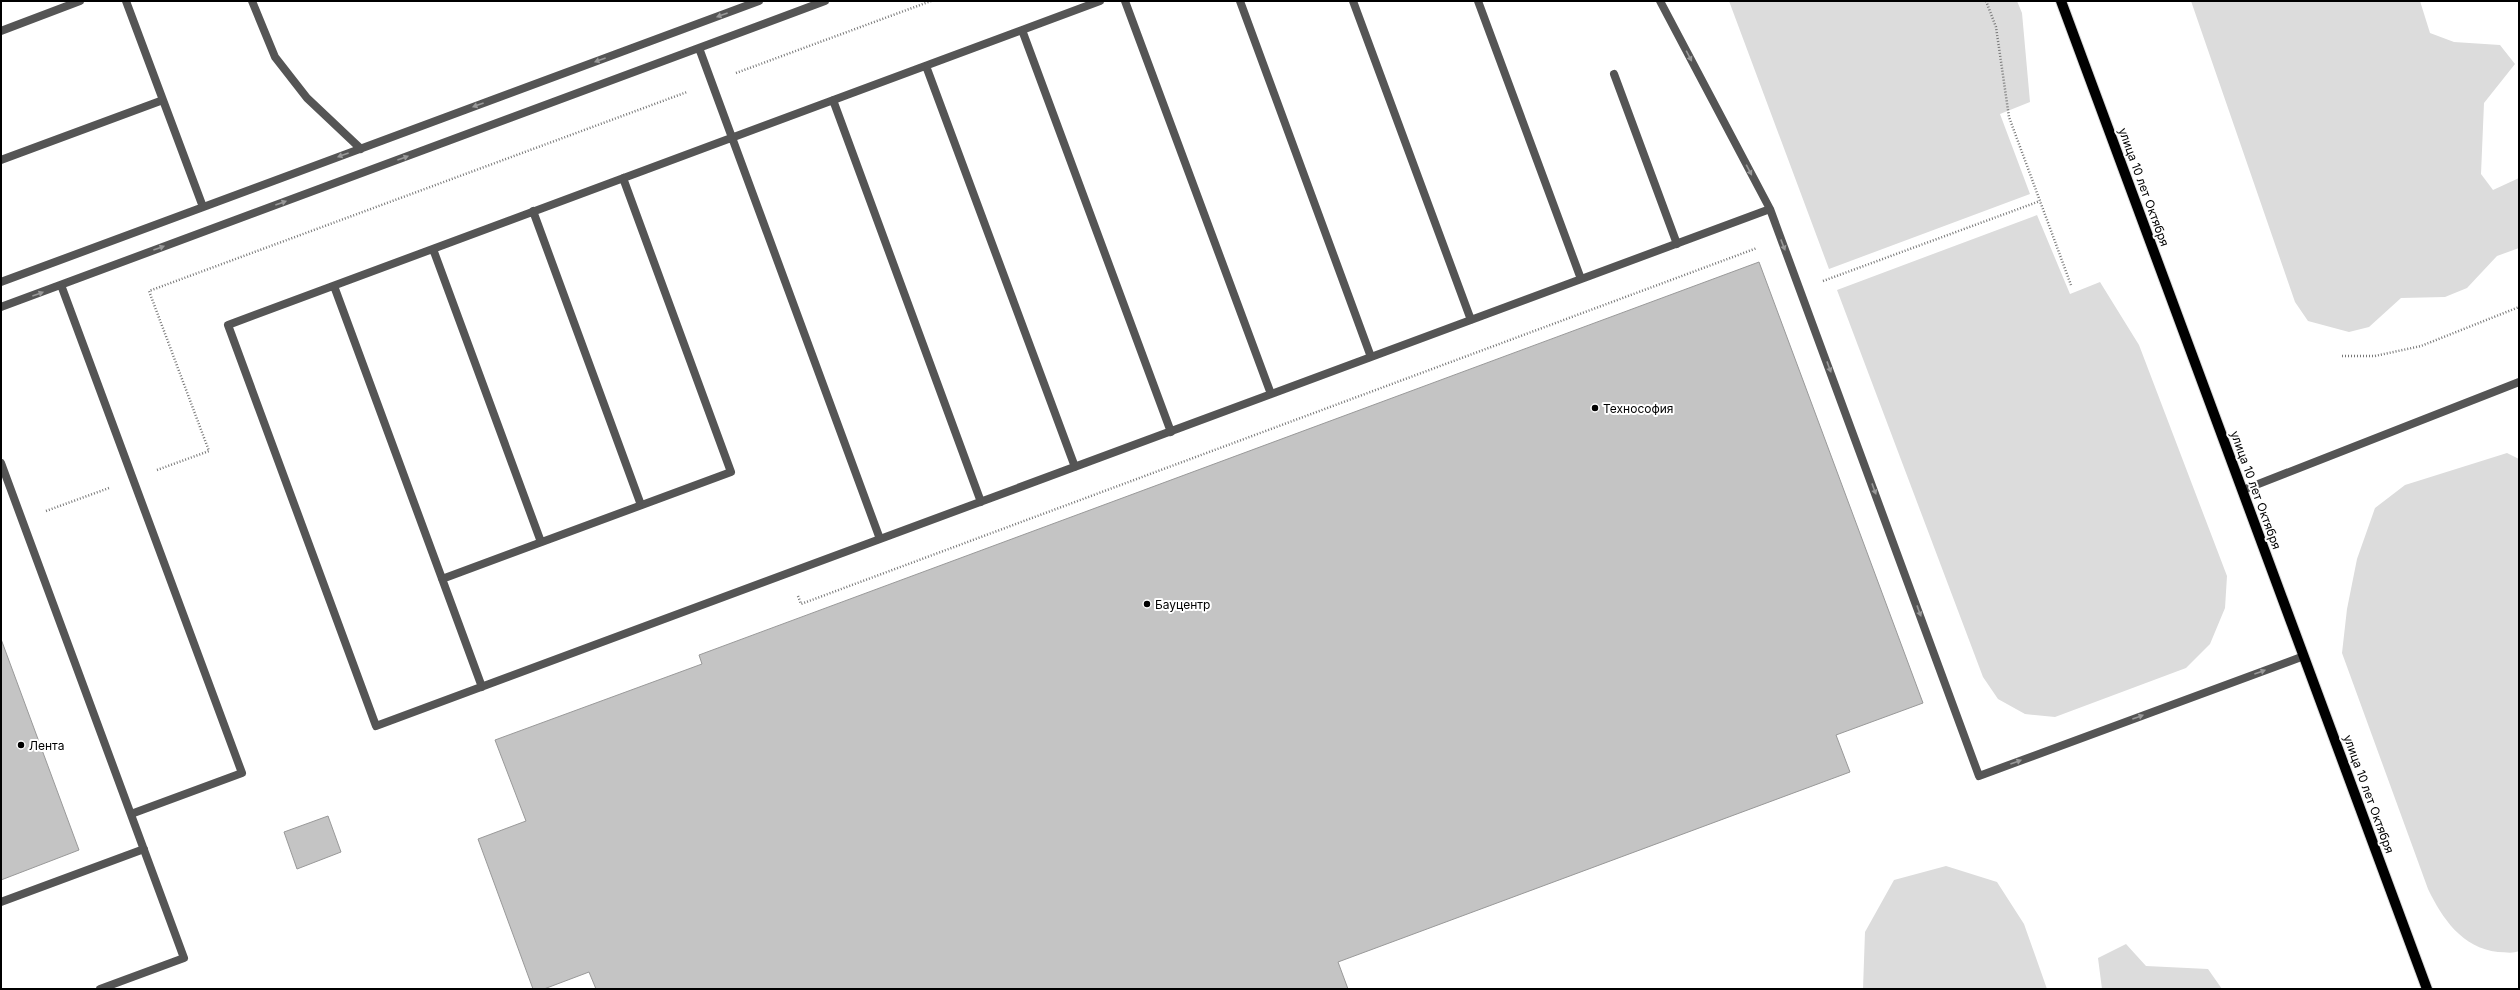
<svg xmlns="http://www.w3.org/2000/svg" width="2520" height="990" font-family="Inter,sans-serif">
	<rect width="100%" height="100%" fill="#fff"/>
	<path fill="#dcdcdc" d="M 1729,1 L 2017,1 L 2022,13 L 2030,102 L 2000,114 L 2030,194 L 1829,269 Z
		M 2191,1 L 2420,1 L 2430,33 L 2454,42 L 2500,45 L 2515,64 L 2484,103 L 2481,174 L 2493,190 L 2519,178 L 2519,248 L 2497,256 L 2467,288 L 2445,297 L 2401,298 L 2369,327 L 2349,332 L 2308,321 L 2295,302 Z
		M 2037,215 L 2070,294 L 2100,282 L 2139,345 L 2227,576 L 2225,608 L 2210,644 L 2186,668 L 2055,717 L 2025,714 L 1998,699 L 1983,677 L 1837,290 Z
		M 2507,453 L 2519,459 L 2519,951 C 2512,954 2505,952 2498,952 C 2462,948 2442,918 2428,889 L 2342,653 L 2347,609 L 2357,559 L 2375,508 L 2405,485 Z
		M 1946,866 L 1997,882 L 2024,924 L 2047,989 L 1863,989 L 1865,932 L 1894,880 Z
		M 2126,944 L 2146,966 L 2208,969 L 2222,989 L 2102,989 L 2098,958 Z"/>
	<path fill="#c4c4c4" stroke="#999" d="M 1759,262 L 1923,703 L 1836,735 L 1850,772 L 1338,962 L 1348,989 L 596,989 L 589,972 L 544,989 L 533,989 L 478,839 L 526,821 L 495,740 L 702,664 L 699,655 Z
		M 1,639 L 79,850 L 1,880 Z
		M 328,816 L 341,852 L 297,869 L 284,832 Z"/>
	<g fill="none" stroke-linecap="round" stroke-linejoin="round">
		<g stroke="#dbdbdb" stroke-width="12">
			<path id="primary" d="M 2061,1 L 2427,989"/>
		</g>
		<path stroke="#777" stroke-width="2.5" stroke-dasharray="1 2" stroke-linecap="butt" d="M 1986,1 L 1996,27 L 2009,117 L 2071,285
			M 736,73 L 931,1
			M 1823,281 L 2040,201
			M 2342,356 L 2375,356 L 2421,346 L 2519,307
			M 157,470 L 209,451 L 149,291 L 687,92
			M 46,511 L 109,488
			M 798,596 L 801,604 L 1757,248"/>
		<path stroke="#555" stroke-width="8" d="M 126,1 L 203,207
			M 252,1 L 275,57 L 307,98 L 361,149
			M 1100,1 L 228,325 L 376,726 L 1770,209
			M 1125,1 L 1271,394
			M 1240,1 L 1371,357
			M 1353,1 L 1471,320
			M 1478,1 L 1581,279
			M 1660,1 L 1770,209 L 1979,776 L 2304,656
			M 1022,30 L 1171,432
			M 1,31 L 80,1
			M 699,48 L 880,539
			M 926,66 L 1075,467
			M 1614,74 L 1677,244
			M 833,100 L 981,502
			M 1,160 L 163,100
			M 533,211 L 641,505
			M 433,249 L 541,542
			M 1,282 L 759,1
			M 61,285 L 242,773 L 131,814
			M 334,286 L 482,687
			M 1,307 L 825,1
			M 1,463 L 184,958 L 100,989
			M 442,579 L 731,472 L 623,178
			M 1,902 L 144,849"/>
		<path stroke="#555" stroke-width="8" d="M 2243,490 L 2519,382"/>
		<use href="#primary" stroke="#000" stroke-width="10"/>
	</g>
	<defs><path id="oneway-solid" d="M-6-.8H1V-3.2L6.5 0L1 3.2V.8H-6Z"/></defs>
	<g fill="#999">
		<use href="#oneway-solid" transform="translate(722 15) rotate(160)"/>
		<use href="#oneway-solid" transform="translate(1689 56) rotate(62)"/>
		<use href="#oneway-solid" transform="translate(600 60) rotate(160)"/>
		<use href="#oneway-solid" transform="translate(478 105) rotate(160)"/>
		<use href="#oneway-solid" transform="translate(343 155) rotate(160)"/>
		<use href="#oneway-solid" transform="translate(403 158) rotate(-20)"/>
		<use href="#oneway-solid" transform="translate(1749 170) rotate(62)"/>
		<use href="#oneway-solid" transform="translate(281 203) rotate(-20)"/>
		<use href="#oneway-solid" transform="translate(1783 245) rotate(69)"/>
		<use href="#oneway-solid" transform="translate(159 248) rotate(-20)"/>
		<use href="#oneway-solid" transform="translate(38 294) rotate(-20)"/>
		<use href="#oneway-solid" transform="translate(1829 367) rotate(70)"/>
		<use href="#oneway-solid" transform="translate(1874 489) rotate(70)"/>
		<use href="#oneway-solid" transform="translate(1919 611) rotate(70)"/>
		<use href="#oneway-solid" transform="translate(2260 672) rotate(-20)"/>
		<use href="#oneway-solid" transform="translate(2138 717) rotate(-20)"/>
		<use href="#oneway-solid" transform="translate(2016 762) rotate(-20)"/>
	</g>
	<g fill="#000" stroke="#fff" stroke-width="1.5">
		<circle cx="1595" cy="408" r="4"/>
		<circle cx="1147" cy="604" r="4"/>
		<circle cx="21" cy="745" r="4"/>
	</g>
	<g text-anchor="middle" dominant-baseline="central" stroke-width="4" stroke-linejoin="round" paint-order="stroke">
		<g font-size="12" fill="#000" stroke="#fff">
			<text transform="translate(2144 187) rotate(70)">улица 10 лет Октября</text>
			<text transform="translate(2256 490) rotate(70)">улица 10 лет Октября</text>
			<text transform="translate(2369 794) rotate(70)">улица 10 лет Октября</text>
		</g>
		<g font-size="12" fill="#000" stroke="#fff" text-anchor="start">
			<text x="1603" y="408">Технософия</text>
			<text x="1155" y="604">Бауцентр</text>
			<text x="29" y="745">Лента</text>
		</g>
	</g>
	<rect width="2520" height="990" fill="none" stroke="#000000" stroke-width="4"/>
</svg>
